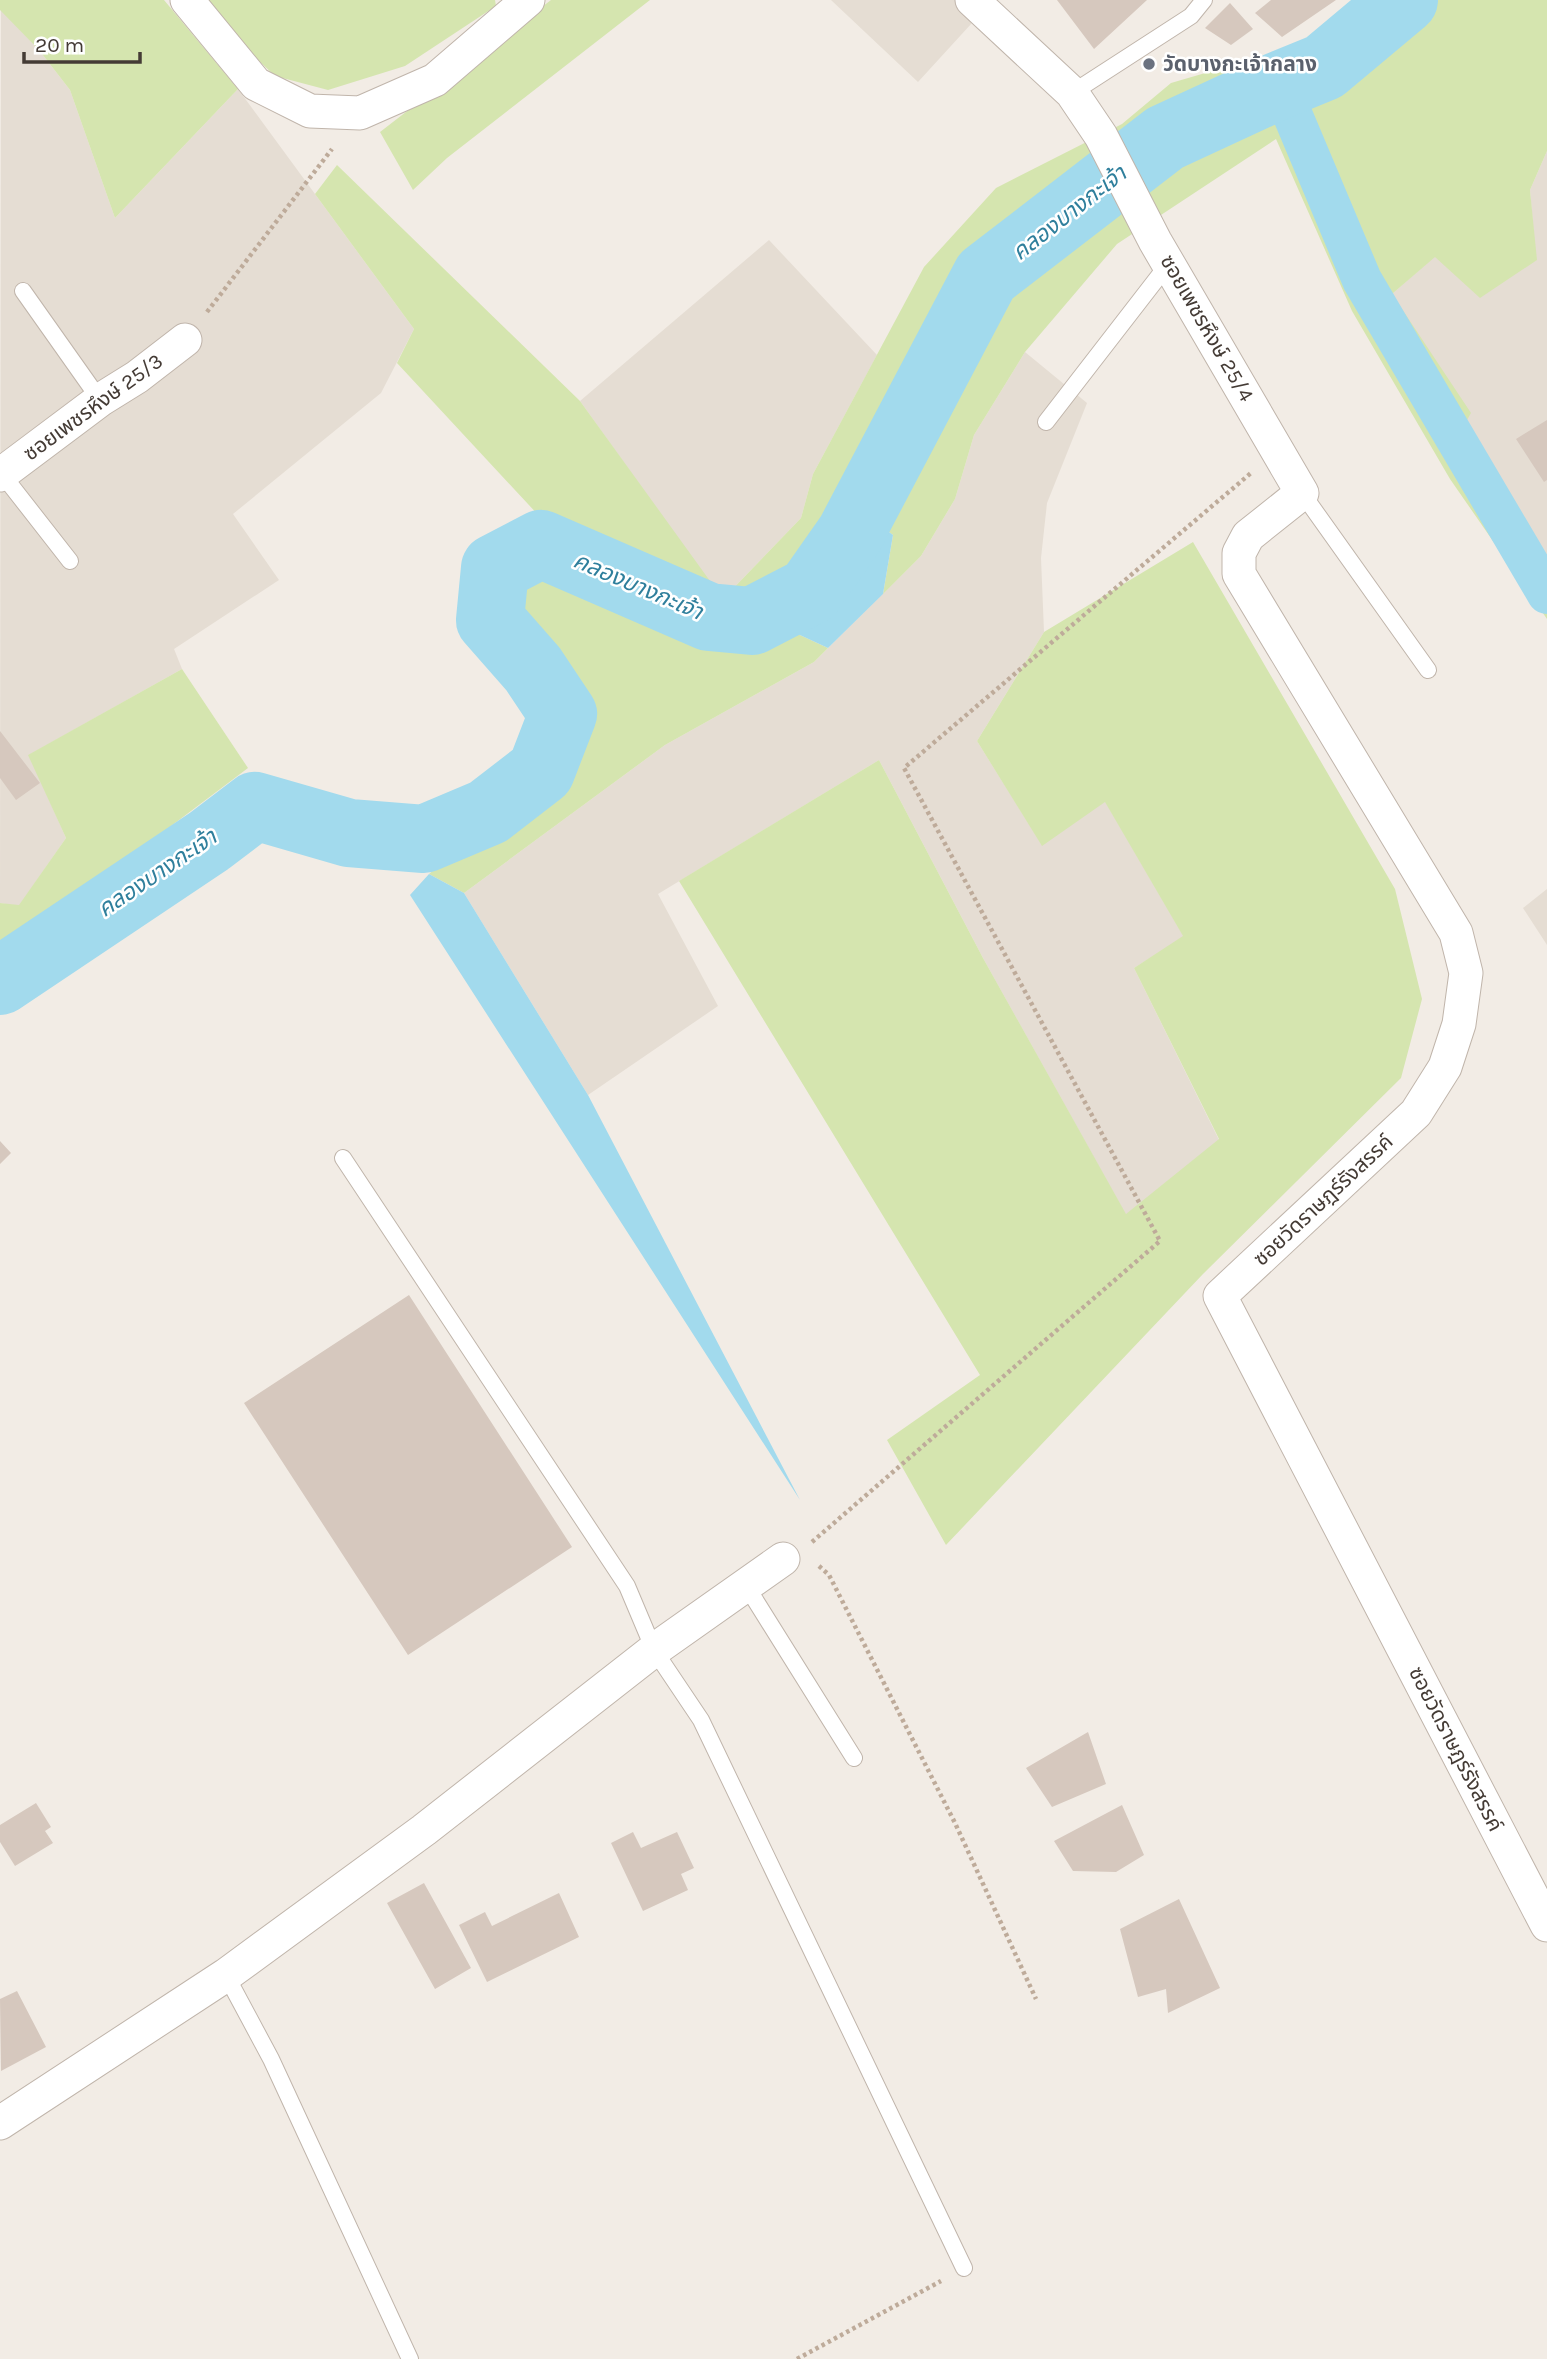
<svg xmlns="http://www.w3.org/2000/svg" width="1547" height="2359" font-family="Karla,'Noto Sans Thai',sans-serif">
	<rect width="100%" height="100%" fill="#f2ece5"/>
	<path fill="#e5ddd3" d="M 831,0 L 993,0 L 918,82 Z
		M 1,9 L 39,50 L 70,90 L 115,218 L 238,89 L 414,329 L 381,393 L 233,514 L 279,580 L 174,649 L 182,669 L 29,755 L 66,838 L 19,906 L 0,903 Z
		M 1547,151 L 1547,564 L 1458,435 L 1392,294 L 1435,256 L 1536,261 L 1530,190 Z
		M 769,240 L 877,355 L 813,474 L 801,518 L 722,600 L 580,401 Z
		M 1025,352 L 1087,403 L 1047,503 L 1041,558 L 1044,632 L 977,741 L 1042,845 L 1105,801 L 1184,937 L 1134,968 L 1219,1140 L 1126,1215 L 983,958 L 879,760 L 658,894 L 718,1006 L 588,1095 L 464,893 L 665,745 L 814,662 L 921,556 L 955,499 L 974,435 Z
		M 1547,889 L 1547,945 L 1523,908 Z"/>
	<path fill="#d5e5af" d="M 0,0 L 164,0 L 238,89 L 115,218 L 70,90 L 39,50 L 0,10 Z
		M 208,0 L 495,0 L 496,6 L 405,66 L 328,90 L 275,76 L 239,42 Z
		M 551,0 L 650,0 L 447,158 L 413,190 L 380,132 Z
		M 1366,0 L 1547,0 L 1547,151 L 1530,190 L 1537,260 L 1480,298 L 1435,257 L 1392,294 L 1471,413 L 1458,436 L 1547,564 L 1547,619 L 1450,479 L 1352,311 L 1276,139 L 1117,244 L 1025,352 L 974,435 L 955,499 L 921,556 L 883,594 L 893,535 L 849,502 L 818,557 L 752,613 L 828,648 L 814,662 L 665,745 L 464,893 L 429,874 L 571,750 L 589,712 L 521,625 L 510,590 L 547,563 L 541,518 L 397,363 L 414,329 L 315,194 L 337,165 L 580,401 L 723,599 L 801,518 L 813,474 L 924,267 L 996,188 L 1122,124 L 1171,83 L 1305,44 Z
		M 1193,542 L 1395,889 L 1422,999 L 1401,1078 L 1203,1274 L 946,1545 L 887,1440 L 980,1375 L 679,881 L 879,760 L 983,958 L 1126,1214 L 1219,1139 L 1134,968 L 1183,936 L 1105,802 L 1042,846 L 977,741 L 1044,632 Z
		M 182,669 L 248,768 L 53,915 L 0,946 L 0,903 L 19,905 L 66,838 L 28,755 Z"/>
	<path fill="#a2daed" d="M 849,502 L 893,535 L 883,594 L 828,648 L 752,613 L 818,557 Z
		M 429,874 L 464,893 L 588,1095 L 800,1500 L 410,895 Z"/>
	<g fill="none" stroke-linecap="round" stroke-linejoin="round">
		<path stroke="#a2daed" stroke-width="40" d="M 1280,85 L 1362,280 L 1547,594"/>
		<path stroke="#a2daed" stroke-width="68" d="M 0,981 L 209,841 L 255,806 L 349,833 L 424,839 L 488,812 L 541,771 L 563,714 L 533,669 L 490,620 L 495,568 L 541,544 L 709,617 L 752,621 L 810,591 L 850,534 L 986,276 L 1165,138 L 1280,85 L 1324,67 L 1404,0"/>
	</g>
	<path fill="#d6c8be" d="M 1057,0 L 1147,0 L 1094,49 Z
		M 1271,0 L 1336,0 L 1282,37 L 1255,13 Z
		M 1230,3 L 1253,29 L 1231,45 L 1205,28 Z
		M 1547,420 L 1547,480 L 1544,482 L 1516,439 Z
		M 0,731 L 40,783 L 16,800 L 0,778 Z
		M 0,1141 L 11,1153 L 0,1164 Z
		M 409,1295 L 572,1547 L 408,1655 L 244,1403 Z
		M 1088,1732 L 1106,1784 L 1052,1807 L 1026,1768 Z
		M 36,1803 L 51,1827 L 45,1831 L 53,1843 L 15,1866 L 0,1842 L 0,1825 Z
		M 1122,1805 L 1144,1855 L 1116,1872 L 1073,1871 L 1054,1841 Z
		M 633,1832 L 641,1848 L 677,1832 L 694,1868 L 681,1874 L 688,1890 L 643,1911 L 611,1843 Z
		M 424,1883 L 471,1968 L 435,1989 L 387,1903 Z
		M 559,1893 L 579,1937 L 487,1982 L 459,1925 L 485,1912 L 492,1926 Z
		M 1179,1899 L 1220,1988 L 1168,2013 L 1166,1989 L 1138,1997 L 1120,1929 Z
		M 17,1991 L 46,2047 L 1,2071 L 0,1999 Z"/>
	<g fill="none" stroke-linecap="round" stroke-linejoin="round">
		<g stroke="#c0b5ab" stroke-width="18">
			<path id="service" d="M 1072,93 L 1191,16 L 1204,0
				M 23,291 L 100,400
				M 1046,422 L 1169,263
				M 2,474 L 70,561
				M 1302,493 L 1428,670
				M 343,1158 L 627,1586 L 654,1650 L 701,1720 L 964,2268
				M 747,1587 L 854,1758
				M 226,1975 L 271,2059 L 410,2359"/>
		</g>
		<g stroke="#c0b5ab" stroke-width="35">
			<path id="minor" d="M 187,0 L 256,84 L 310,111 L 360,113 L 435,80 L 528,0
				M 972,0 L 1072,93 L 1101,136 L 1155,241 L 1302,493 L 1248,536 L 1239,553 L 1239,574 L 1456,933 L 1466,973 L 1459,1024 L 1445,1067 L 1416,1113 L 1220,1296 L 1547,1925
				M 0,475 L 100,400 L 137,377 L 185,340
				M 0,2123 L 226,1975 L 424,1830 L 654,1650 L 783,1559"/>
		</g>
		<path stroke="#beab9a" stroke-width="4.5" stroke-dasharray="3.5 3.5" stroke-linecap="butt" d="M 207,312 L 332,149
			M 812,1542 L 1160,1241 L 904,768 L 1251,473
			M 819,1566 L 829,1575 L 955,1823 L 1036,1999
			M 797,2359 L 941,2281"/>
		<use href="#service" stroke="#fff" stroke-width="16"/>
		<use href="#minor" stroke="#fff" stroke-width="33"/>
	</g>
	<circle fill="#6b7280" stroke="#fff" stroke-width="2.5" cx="1149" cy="64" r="7"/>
	<g text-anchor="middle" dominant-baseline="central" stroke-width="5" stroke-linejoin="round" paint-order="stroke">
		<g font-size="21" font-weight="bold" fill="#5b616d" stroke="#fff" text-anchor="start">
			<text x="1163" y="64">วัดบางกะเจ้ากลาง</text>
		</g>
		<g font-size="21" fill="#443b35" stroke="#fff">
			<text transform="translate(1207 328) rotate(60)">ซอยเพชรหึงษ์ 25/4</text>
			<text transform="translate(93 407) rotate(-36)">ซอยเพชรหึงษ์ 25/3</text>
			<text transform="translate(1323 1200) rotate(-43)">ซอยวัดราษฎร์รังสรรค์</text>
			<text transform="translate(1456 1749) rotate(63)">ซอยวัดราษฎร์รังสรรค์</text>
		</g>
		<g font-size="23" font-style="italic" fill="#2f7f9c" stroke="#fff">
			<text transform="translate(1069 213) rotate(-38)">คลองบางกะเจ้า</text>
			<text transform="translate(638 586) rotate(23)">คลองบางกะเจ้า</text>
			<text transform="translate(157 873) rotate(-34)">คลองบางกะเจ้า</text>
		</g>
	</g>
	<path d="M24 52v10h116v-10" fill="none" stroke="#443b35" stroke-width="3.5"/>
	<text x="35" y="52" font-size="21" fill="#443b35" stroke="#ffffff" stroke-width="5" paint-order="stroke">20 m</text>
</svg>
